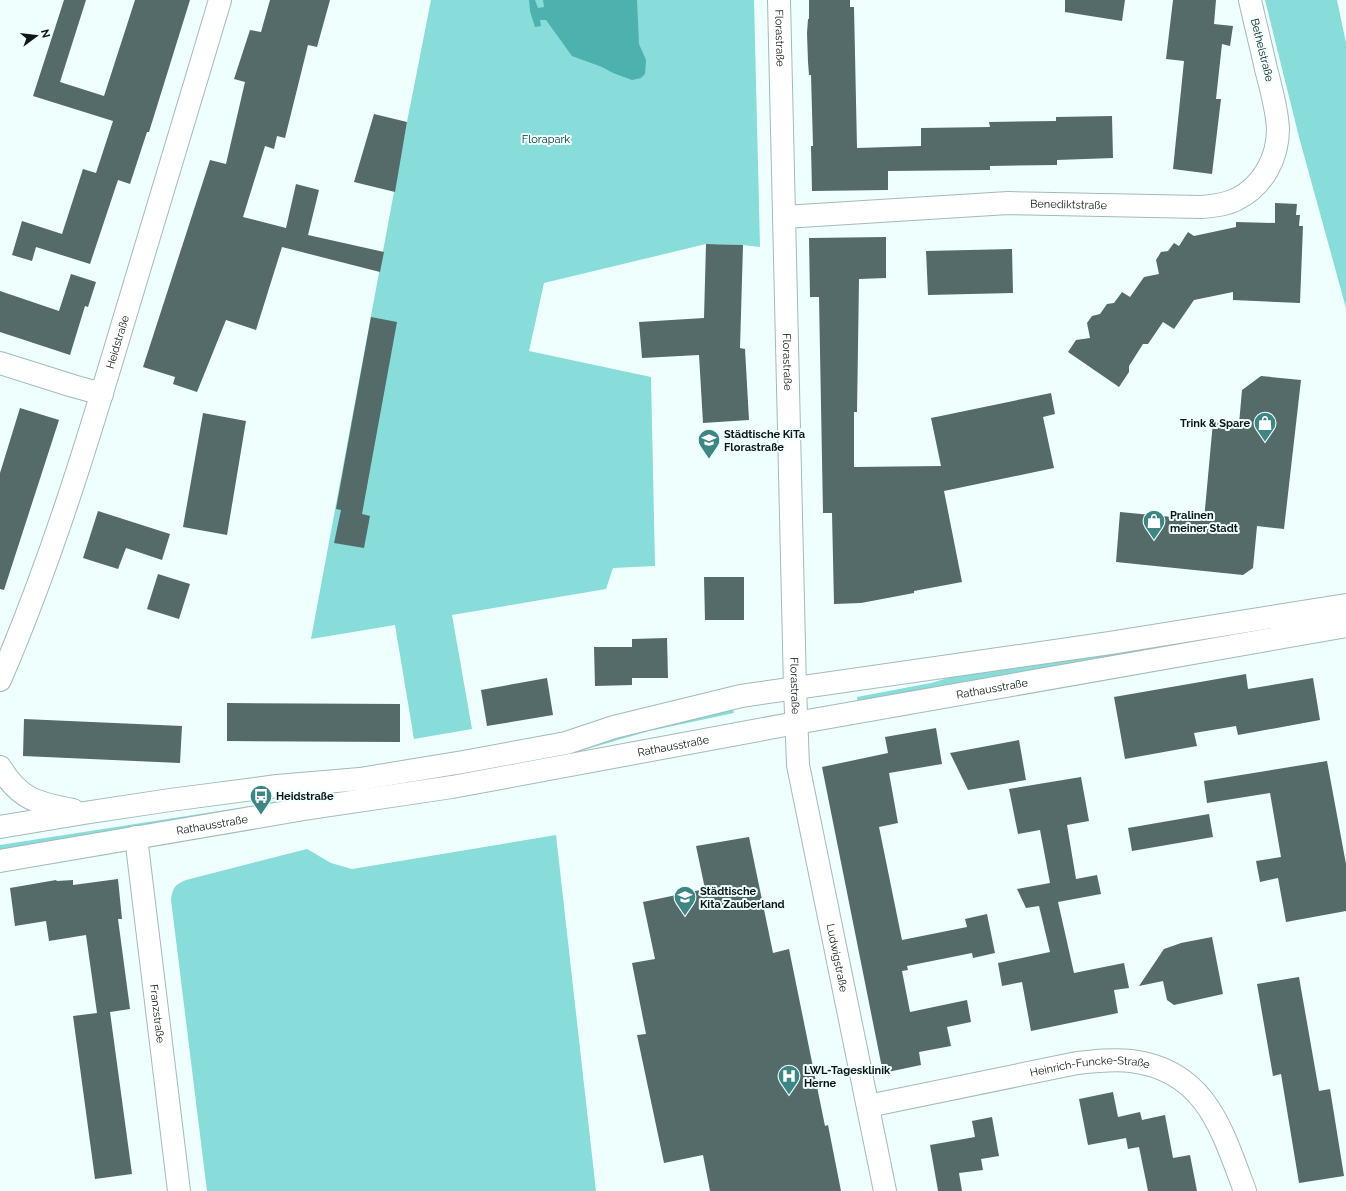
<svg xmlns="http://www.w3.org/2000/svg" width="1346" height="1191" font-family="Raleway,sans-serif">
	<rect width="100%" height="100%" fill="#effffe"/>
	<path fill="#88dcd9" d="M 431,0 L 754,0 L 760,247 L 743,245 L 706,244 L 544,283 L 529,351 L 651,377 L 655,566 L 613,568 L 606,589 L 452,615 L 472,729 L 414,739 L 395,625 L 311,639 L 407,122 Z
		M 1265,0 L 1337,0 L 1346,43 L 1346,308 L 1299,137 Z
		M 1346,618 L 858,704 L 857,697 L 931,683 L 965,673 L 1005,666 Z
		M 732,706 L 734,713 L 649,731 L 549,760 L 460,778 L 459,770 Z
		M 443,773 L 444,780 L 0,852 L 0,845 L 257,805 L 329,791 Z
		M 556,835 L 596,1191 L 207,1191 L 171,900 C 173,888 174,885 186,880 L 307,849 L 331,863 L 352,869 Z"/>
	<path fill="#4db1ae" d="M 529,0 L 535,0 L 538,8 L 544,7 L 543,0 L 637,0 L 639,44 L 646,60 L 645,74 L 641,78 L 632,80 L 613,73 L 602,67 L 572,56 L 546,20 L 540,20 L 541,26 L 535,27 L 530,11 Z"/>
	<path fill="#546b6a" d="M 64,0 L 86,0 L 60,82 L 104,96 L 135,0 L 190,0 L 149,132 L 147,132 L 130,184 L 118,180 L 90,264 L 36,247 L 32,261 L 12,255 L 22,221 L 62,234 L 83,169 L 96,173 L 113,121 L 33,96 Z
		M 270,0 L 330,0 L 317,47 L 308,45 L 285,138 L 277,136 L 274,149 L 265,146 L 243,217 L 286,228 L 296,184 L 319,190 L 308,235 L 384,252 L 380,272 L 282,247 L 256,330 L 226,320 L 197,392 L 173,384 L 175,377 L 143,367 L 210,160 L 226,164 L 245,82 L 234,79 L 250,30 L 261,32 Z
		M 809,0 L 850,0 L 850,7 L 854,7 L 857,148 L 921,146 L 921,128 L 990,127 L 989,122 L 1056,121 L 1056,117 L 1112,116 L 1113,158 L 1057,160 L 1057,165 L 990,166 L 990,170 L 888,171 L 888,190 L 812,191 L 811,146 L 813,146 L 811,75 L 809,75 L 808,62 L 807,33 L 808,19 L 809,19 Z
		M 1065,0 L 1125,0 L 1122,21 L 1065,12 Z
		M 1173,0 L 1216,0 L 1214,24 L 1233,26 L 1230,46 L 1222,44 L 1216,99 L 1221,99 L 1212,174 L 1173,169 L 1184,61 L 1166,59 Z
		M 374,114 L 407,122 L 395,192 L 354,182 Z
		M 1275,203 L 1297,204 L 1296,215 L 1300,215 L 1299,226 L 1303,226 L 1300,303 L 1233,300 L 1233,292 L 1194,300 L 1174,329 L 1163,322 L 1148,344 L 1143,344 L 1129,366 L 1129,372 L 1119,387 L 1068,352 L 1076,340 L 1090,338 L 1087,323 L 1092,316 L 1100,314 L 1107,304 L 1114,303 L 1122,292 L 1130,297 L 1144,277 L 1159,274 L 1156,260 L 1161,252 L 1168,251 L 1174,243 L 1179,246 L 1188,232 L 1194,236 L 1236,227 L 1236,222 L 1275,223 Z
		M 886,237 L 886,278 L 859,279 L 857,412 L 854,412 L 854,467 L 941,466 L 931,418 L 1051,393 L 1055,414 L 1043,417 L 1054,468 L 944,491 L 962,582 L 914,591 L 914,593 L 861,603 L 834,604 L 832,513 L 823,513 L 819,297 L 810,297 L 809,238 Z
		M 706,244 L 743,245 L 740,348 L 745,349 L 749,420 L 703,423 L 699,355 L 642,358 L 639,322 L 704,318 Z
		M 1012,249 L 1013,293 L 928,295 L 926,251 Z
		M 71,274 L 96,282 L 88,307 L 85,306 L 70,355 L 0,332 L 0,291 L 59,311 Z
		M 371,317 L 397,322 L 362,514 L 370,516 L 364,548 L 334,543 L 341,510 L 336,509 Z
		M 1261,376 L 1301,380 L 1284,529 L 1257,526 L 1253,568 L 1243,575 L 1116,562 L 1120,512 L 1204,520 L 1213,422 L 1239,424 L 1242,390 Z
		M 20,408 L 59,420 L 4,590 L 0,589 L 0,473 Z
		M 203,413 L 246,421 L 227,535 L 183,527 Z
		M 98,511 L 170,534 L 162,560 L 126,548 L 118,569 L 83,558 Z
		M 158,574 L 190,584 L 179,619 L 147,609 Z
		M 704,577 L 744,577 L 744,620 L 705,620 Z
		M 667,638 L 668,678 L 632,678 L 632,685 L 595,686 L 594,647 L 632,647 L 632,639 Z
		M 1246,674 L 1248,689 L 1313,678 L 1320,720 L 1238,735 L 1236,726 L 1194,733 L 1197,746 L 1125,759 L 1114,697 Z
		M 547,678 L 553,715 L 487,726 L 481,690 Z
		M 227,703 L 400,704 L 400,742 L 227,741 Z
		M 24,719 L 182,726 L 180,763 L 23,756 Z
		M 936,728 L 942,764 L 889,773 L 898,823 L 879,827 L 902,940 L 967,927 L 965,919 L 987,914 L 995,953 L 973,958 L 972,953 L 907,966 L 908,970 L 902,971 L 910,1012 L 967,1000 L 971,1022 L 947,1027 L 951,1046 L 919,1052 L 921,1065 L 883,1073 L 822,767 L 888,753 L 885,737 Z
		M 1019,740 L 1026,780 L 968,790 L 950,753 Z
		M 1327,761 L 1346,864 L 1346,911 L 1286,922 L 1278,878 L 1260,882 L 1256,861 L 1281,857 L 1270,793 L 1207,803 L 1204,781 Z
		M 1081,777 L 1089,821 L 1067,825 L 1076,879 L 1097,875 L 1101,894 L 1058,902 L 1074,973 L 1124,963 L 1129,988 L 1114,990 L 1118,1013 L 1031,1031 L 1022,982 L 1002,986 L 998,963 L 1050,952 L 1039,906 L 1026,908 L 1017,889 L 1050,883 L 1040,830 L 1018,834 L 1009,789 Z
		M 1209,814 L 1213,837 L 1132,851 L 1128,828 Z
		M 749,837 L 773,953 L 789,949 L 825,1126 L 828,1125 L 841,1191 L 710,1191 L 703,1155 L 664,1163 L 637,1035 L 646,1034 L 632,963 L 655,959 L 643,902 L 705,889 L 696,846 Z
		M 118,879 L 122,919 L 118,919 L 130,1009 L 110,1012 L 132,1174 L 95,1179 L 73,1016 L 97,1013 L 86,935 L 49,941 L 46,921 L 15,926 L 10,888 L 56,880 L 57,881 L 73,880 L 73,885 Z
		M 1212,937 L 1223,994 L 1174,1005 L 1167,1000 L 1163,981 L 1139,986 L 1164,949 L 1181,943 Z
		M 1299,977 L 1319,1091 L 1330,1089 L 1344,1176 L 1299,1183 L 1281,1074 L 1273,1076 L 1257,984 Z
		M 1113,1092 L 1118,1117 L 1140,1112 L 1142,1120 L 1165,1115 L 1173,1158 L 1190,1155 L 1197,1191 L 1148,1191 L 1139,1147 L 1128,1149 L 1126,1138 L 1088,1145 L 1079,1099 Z
		M 992,1117 L 999,1156 L 981,1159 L 983,1170 L 959,1173 L 962,1191 L 938,1191 L 930,1145 L 975,1137 L 972,1121 Z"/>
	<g fill="none" stroke-linecap="round" stroke-linejoin="round">
		<g stroke="#a1bbb9" stroke-width="24">
			<g id="minor">
				<path id="s1" d="M 779,0 L 795,688 L 798,765 L 885,1191"/>
				<path id="s2" d="M 784,217 L 1008,203 L 1201,207 C 1213,206 1226,205 1237,199 C 1263,186 1278,158 1278,129 C 1277,109 1271,88 1266,69 C 1261,46 1255,23 1250,0"/>
				<path d="M 0,363 L 73,386 L 102,394"/>
				<path id="s3" d="M 0,680 C 50,564 87,444 123,323 C 155,216 188,108 220,0"/>
				<path id="s4" d="M 136,837 L 179,1191"/>
				<path id="s5" d="M 868,1106 L 1077,1063 C 1095,1061 1113,1059 1131,1061 C 1206,1070 1222,1130 1245,1191"/>
			</g>
		</g>
		<g stroke="#a1bbb9" stroke-width="24">
			<g id="tertiary">
				<path d="M 0,767 C 20,800 37,803 73,810"/>
				<path d="M 0,827 L 84,813 L 170,800 L 277,786 L 360,779 L 463,762 L 566,743 L 614,727 L 741,696 L 1110,643 L 1346,605"/>
				<path id="s6" d="M 0,861 L 304,809 L 452,787 L 796,723 L 1346,626"/>
			</g>
		</g>
		<use href="#minor" stroke="#fff" stroke-width="22"/>
		<use href="#tertiary" stroke="#fff" stroke-width="22"/>
	</g>
	<defs>
		<g id="shop-pin" transform="scale(1.15)"><path d="M0 17L-7.5 6A9.5 9.5 0 1 1 7.5 6Z" fill="#3e8684" stroke="#effffe"/><path d="M-5-2.5h2.3a2.7 3.5 0 0 1 5.4 0H5L5.5 6h-11ZM-1.5-2.5h3a1.5 2.3 0 0 0-3 0Z" fill="#fff"/></g>
		<g id="school-pin" transform="scale(1.15)"><path d="M0 17L-7.5 6A9.5 9.5 0 1 1 7.5 6Z" fill="#3e8684" stroke="#effffe"/><path d="M0-5L7-2L0 1L-7-2ZM-4 1L0 2.5L4 1V4Q0 6-4 4Z" fill="#fff"/></g>
		<g id="bus-pin" transform="scale(1.15)"><path d="M0 17L-7.5 6A9.5 9.5 0 1 1 7.5 6Z" fill="#3e8684" stroke="#effffe"/><path d="M-5-6H5V4H4V6H2V4H-2V6H-4V4H-5ZM-3.5-4V0h7V-4ZM-3.5 1.2v1.5H-2V1.2ZM2 1.2v1.5H3.5V1.2Z" fill="#fff"/></g>
		<g id="hospital-pin" transform="scale(1.15)"><path d="M0 17L-7.5 6A9.5 9.5 0 1 1 7.5 6Z" fill="#3e8684" stroke="#effffe"/><path d="M-5-5h3v3.5h4V-5h3V5h-3V1.5h-4V5h-3Z" fill="#fff"/></g>
	</defs>
	<g fill-rule="evenodd">
		<use href="#shop-pin" x="1265" y="423"/>
		<use href="#school-pin" x="709" y="440"/>
		<use href="#shop-pin" x="1154" y="521"/>
		<use href="#bus-pin" x="261" y="796"/>
		<use href="#school-pin" x="685" y="897"/>
		<use href="#hospital-pin" x="789" y="1076"/>
	</g>
	<g text-anchor="middle" dominant-baseline="central" stroke-width="4" stroke-linejoin="round" paint-order="stroke">
		<g font-size="11" fill="#0d1717" stroke="#effffe">
			<text stroke="none"><textPath href="#s1" startOffset="38">Florastraße</textPath></text>
			<text transform="translate(1262 50) rotate(76)">Bethelstraße</text>
			<text stroke="none"><textPath href="#s2" startOffset="285">Benediktstraße</textPath></text>
			<text stroke="none"><textPath href="#s3" startOffset="358">Heidstraße</textPath></text>
			<text stroke="none"><textPath href="#s1" startOffset="362">Florastraße</textPath></text>
			<text stroke="none"><textPath href="#s1" startOffset="686">Florastraße</textPath></text>
			<text stroke="none"><textPath href="#s6" startOffset="1007">Rathausstraße</textPath></text>
			<text stroke="none"><textPath href="#s6" startOffset="683">Rathausstraße</textPath></text>
			<text stroke="none"><textPath href="#s6" startOffset="215">Rathausstraße</textPath></text>
			<text stroke="none"><textPath href="#s1" startOffset="962">Ludwigstraße</textPath></text>
			<text stroke="none"><textPath href="#s4" startOffset="178">Franzstraße</textPath></text>
			<text stroke="none"><textPath href="#s5" startOffset="226">Heinrich-Funcke-Straße</textPath></text>
		</g>
		<g font-size="11" fill="#003231" stroke="#effffe">
			<text x="546" y="139">Florapark</text>
		</g>
		<g font-size="11" font-weight="bold" fill="#0d1717" stroke="#effffe" text-anchor="start">
			<text x="1250" y="423" text-anchor="end">Trink &amp; Spare</text>
			<text x="724" y="434">Städtische KiTa<tspan x="724" dy="13">Florastraße</tspan></text>
			<text x="1170" y="515">Pralinen<tspan x="1170" dy="13">meiner Stadt</tspan></text>
			<text x="276" y="796">Heidstraße</text>
			<text x="700" y="891">Städtische<tspan x="700" dy="13">Kita Zauberland</tspan></text>
			<text x="804" y="1070">LWL-Tagesklinik<tspan x="804" dy="13">Herne</tspan></text>
		</g>
	</g>
	<g transform="translate(36 36) rotate(75)" stroke="#effffe" stroke-width="3" paint-order="stroke">
	<path d="M0-3L7 15L0 10L-7 15Z" fill="#0d1717"/>
	<text y="-6" font-size="11" font-weight="bold" text-anchor="middle" fill="#0d1717">N</text>
	</g>
</svg>
